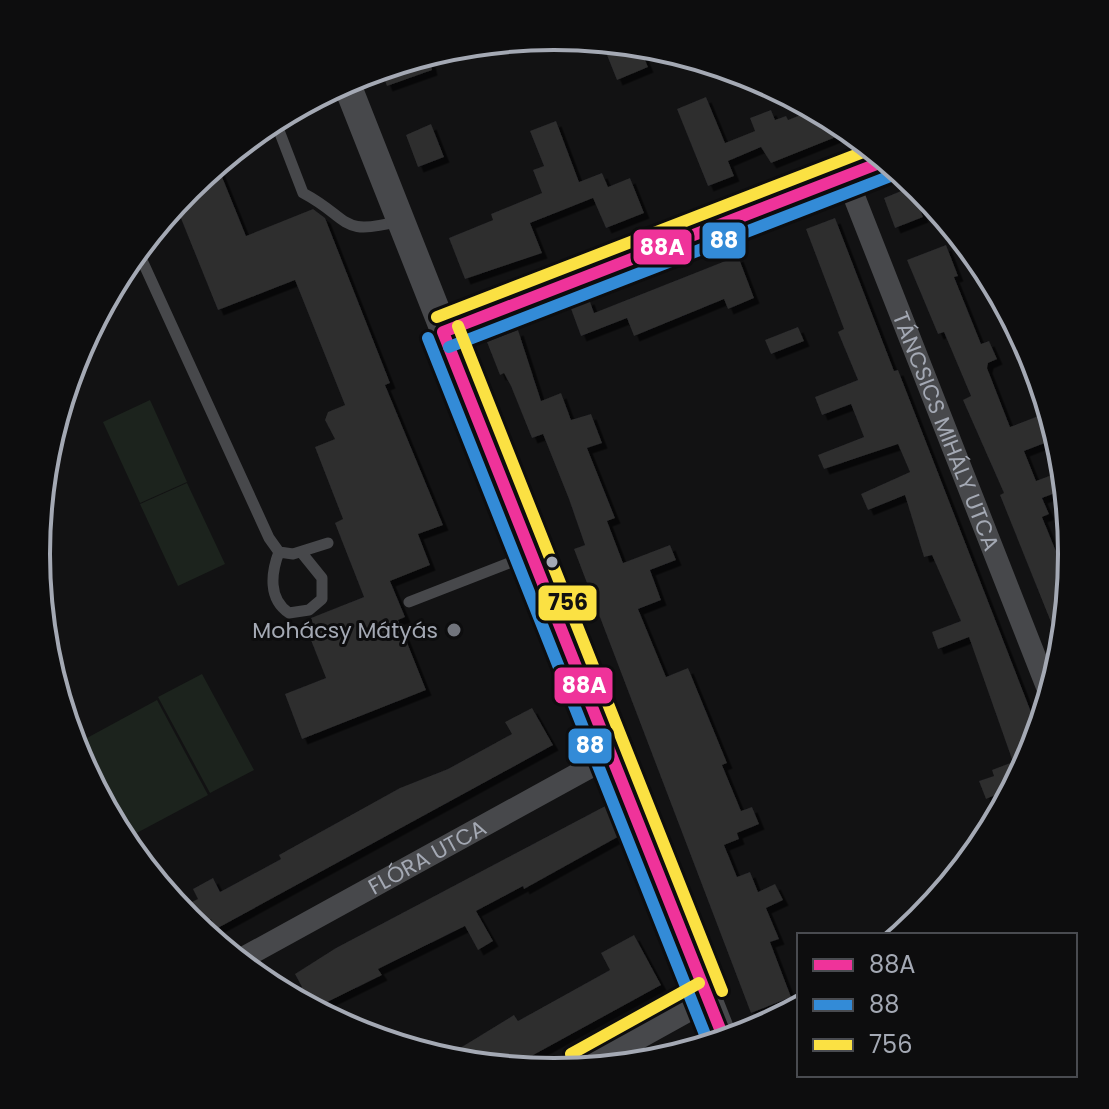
<svg xmlns="http://www.w3.org/2000/svg" width="1109" height="1109" font-family="Poppins,sans-serif">
	<defs>
		<filter id="shadow"><feDropShadow dx="5.5" dy="5.5" stdDeviation="0" flood-color="#0009"/></filter>
	</defs>
	<rect width="100%" height="100%" fill="#121213"/>
	<path fill="#1c231d" d="M 150,400 L 187,482 L 140,503 L 103,422 Z
		M 187,483 L 225,564 L 178,586 L 140,504 Z
		M 202,674 L 254,770 L 210,793 L 158,697 Z
		M 157,700 L 208,795 L 131,836 L 75,753 L 74,745 Z"/>
	<path fill="#2d2d2e" filter="url(#shadow)" d="M 622,49 L 642,53 L 648,67 L 617,80 L 607,55 Z
		M 430,61 L 432,70 L 387,86 L 381,70 Z
		M 706,97 L 725,143 L 755,131 L 750,118 L 771,110 L 775,120 L 786,116 L 788,120 L 808,112 L 841,135 L 771,163 L 761,147 L 728,161 L 734,176 L 708,186 L 677,109 Z
		M 556,121 L 579,182 L 602,173 L 608,187 L 630,178 L 644,213 L 606,228 L 593,198 L 530,223 L 542,253 L 465,279 L 449,238 L 493,220 L 491,214 L 542,193 L 533,170 L 544,166 L 530,131 Z
		M 431,124 L 444,157 L 418,167 L 406,135 Z
		M 218,167 L 246,236 L 313,209 L 325,218 L 390,383 L 385,385 L 443,525 L 418,534 L 430,565 L 390,581 L 405,617 L 398,620 L 426,690 L 302,739 L 285,694 L 326,678 L 307,630 L 314,627 L 311,618 L 364,597 L 335,523 L 343,519 L 315,447 L 335,439 L 325,420 L 328,412 L 345,405 L 295,280 L 218,310 L 176,206 L 188,188 Z
		M 911,187 L 923,217 L 895,228 L 884,198 Z
		M 835,218 L 894,371 L 898,370 L 1038,730 L 1033,753 L 1009,789 L 986,799 L 979,781 L 994,776 L 992,770 L 1013,762 L 969,637 L 938,649 L 932,632 L 961,621 L 932,555 L 924,557 L 905,495 L 868,510 L 861,494 L 910,472 L 898,444 L 824,469 L 818,455 L 864,437 L 851,404 L 822,415 L 815,397 L 858,380 L 838,332 L 844,329 L 806,229 Z
		M 946,245 L 958,276 L 954,277 L 981,344 L 989,341 L 997,359 L 988,363 L 987,368 L 1010,427 L 1041,415 L 1049,434 L 1050,441 L 1024,451 L 1036,481 L 1057,473 L 1060,491 L 1042,498 L 1049,514 L 1042,517 L 1068,581 L 1057,637 L 1000,495 L 1004,493 L 963,400 L 971,396 L 944,332 L 938,334 L 907,260 Z
		M 738,256 L 754,298 L 728,309 L 724,299 L 634,336 L 627,318 L 581,336 L 570,306 L 589,299 L 594,313 Z
		M 798,327 L 804,341 L 771,354 L 765,340 Z
		M 518,330 L 541,401 L 561,393 L 571,420 L 591,414 L 602,443 L 587,448 L 615,518 L 607,521 L 623,563 L 670,545 L 676,560 L 650,570 L 661,600 L 638,609 L 666,677 L 688,668 L 727,763 L 722,765 L 741,811 L 752,807 L 759,824 L 737,833 L 739,839 L 724,845 L 737,877 L 750,872 L 758,892 L 775,884 L 783,900 L 766,908 L 779,939 L 770,942 L 791,997 L 751,1013 L 574,549 L 585,545 L 569,499 L 543,434 L 532,438 L 511,386 L 504,373 L 500,375 L 487,342 Z
		M 532,708 L 553,745 L 216,929 L 211,919 L 203,923 L 192,902 L 198,899 L 193,889 L 213,878 L 220,892 L 281,859 L 279,855 L 400,788 L 448,769 L 512,734 L 505,722 Z
		M 611,803 L 623,834 L 524,889 L 523,886 L 476,911 L 493,941 L 478,950 L 465,926 L 378,969 L 382,975 L 317,1007 L 294,992 L 302,987 L 295,974 L 336,948 Z
		M 634,935 L 661,985 L 515,1065 L 452,1053 L 514,1015 L 518,1021 L 610,970 L 601,953 Z"/>
	<g fill="none" stroke-linecap="round" stroke-linejoin="round">
		<path stroke="#47484b" stroke-width="11" d="M 278,128 L 303,193 C 352,219 338,237 400,221
			M 141,258 L 269,538 L 279,552 L 293,554 L 328,543
			M 279,552 C 271,573 268,599 289,613 L 309,610 L 322,599 L 322,578 L 301,552
			M 409,602 L 532,554"/>
		<g stroke="#47484b" stroke-width="22">
			<path id="s1" d="M 846,176 L 1047,687"/>
			<path id="s2" d="M 243,958 L 612,755"/>
		</g>
		<path stroke="#47484b" stroke-width="28" d="M 346,82 L 724,1039
			M 443,332 L 882,162
			M 579,1068 L 707,997"/>
		<g stroke="#0d0d0e" stroke-width="18">
			<path id="bus-1" d="M 443,332 L 724,1039
				M 443,332 L 882,162"/>
		</g>
		<g stroke="#0d0d0e" stroke-width="18">
			<path id="bus-2" d="M 428,338 L 708,1042
				M 449,347 L 888,177"/>
		</g>
		<g stroke="#0d0d0e" stroke-width="18">
			<path id="bus-3" d="M 437,317 L 866,151
				M 458,326 L 722,991
				M 571,1054 L 699,983"/>
		</g>
		<use href="#bus-1" stroke="#ef339a" stroke-width="12"/>
		<use href="#bus-2" stroke="#338bd7" stroke-width="12"/>
		<use href="#bus-3" stroke="#fbe143" stroke-width="12"/>
	</g>
	<circle fill="#a4a9b4" stroke="#0d0d0e" stroke-width="3" cx="552" cy="562" r="7"/>
	<circle fill="#71747c" stroke="#0d0d0e" stroke-width="3" cx="454" cy="630" r="8"/>
	<g text-anchor="middle" dominant-baseline="central" stroke-width="6" stroke-linejoin="round" paint-order="stroke">
		<g font-size="22" fill="#a4a9b4" stroke="#0d0d0e">
			<text stroke="none"><textPath href="#s1" startOffset="274">TÁNCSICS MIHÁLY UTCA</textPath></text>
			<text stroke="none"><textPath href="#s2" startOffset="210">FLÓRA UTCA</textPath></text>
		</g>
		<g font-size="22" fill="#a4a9b4" stroke="#0d0d0e" text-anchor="end">
			<text x="438" y="630">Mohácsy Mátyás</text>
		</g>
	</g>
	<path d="M0 0H1109V1109H0ZM50 554a504 504 0 1 1 1008 0a504 504 0 1 1-1008 0Z" fill="#0d0d0e" fill-rule="evenodd"/>
	<path fill="none" stroke="#a4a9b4" stroke-width="4" d="M50 554a504 504 0 1 1 1008 0a504 504 0 1 1-1008 0Z"/>
	<g stroke="#0d0d0e" stroke-width="3">
		<rect x="701" y="221" width="46" height="39" rx="8" fill="#338bd7"/>
		<rect x="632" y="228" width="61" height="38" rx="8" fill="#ef339a"/>
		<rect x="537" y="584" width="61" height="38" rx="8" fill="#fbe143"/>
		<rect x="553" y="666" width="61" height="39" rx="8" fill="#ef339a"/>
		<rect x="567" y="727" width="46" height="38" rx="8" fill="#338bd7"/>
	</g>
	<g font-size="22" text-anchor="middle" font-weight="bold" fill="#fff">
		<text x="724" y="248">88</text>
		<text x="662" y="255">88A</text>
		<text x="584" y="693">88A</text>
		<text x="590" y="753">88</text>
	</g>
	<g font-size="22" text-anchor="middle" font-weight="bold" fill="#111">
		<text x="568" y="610">756</text>
	</g>
	<rect x="797" y="933" width="280" height="144" fill="#0d0d0e" stroke="#494b50" stroke-width="2"/>
	<rect x="813" y="959" width="40" height="12" fill="#ef339a" stroke="#494b50" stroke-width="2"/>
	<text x="869" y="973" font-size="24" fill="#a4a9b4">88A</text>
	<rect x="813" y="999" width="40" height="12" fill="#338bd7" stroke="#494b50" stroke-width="2"/>
	<text x="869" y="1013" font-size="24" fill="#a4a9b4">88</text>
	<rect x="813" y="1039" width="40" height="12" fill="#fbe143" stroke="#494b50" stroke-width="2"/>
	<text x="869" y="1053" font-size="24" fill="#a4a9b4">756</text>
</svg>
